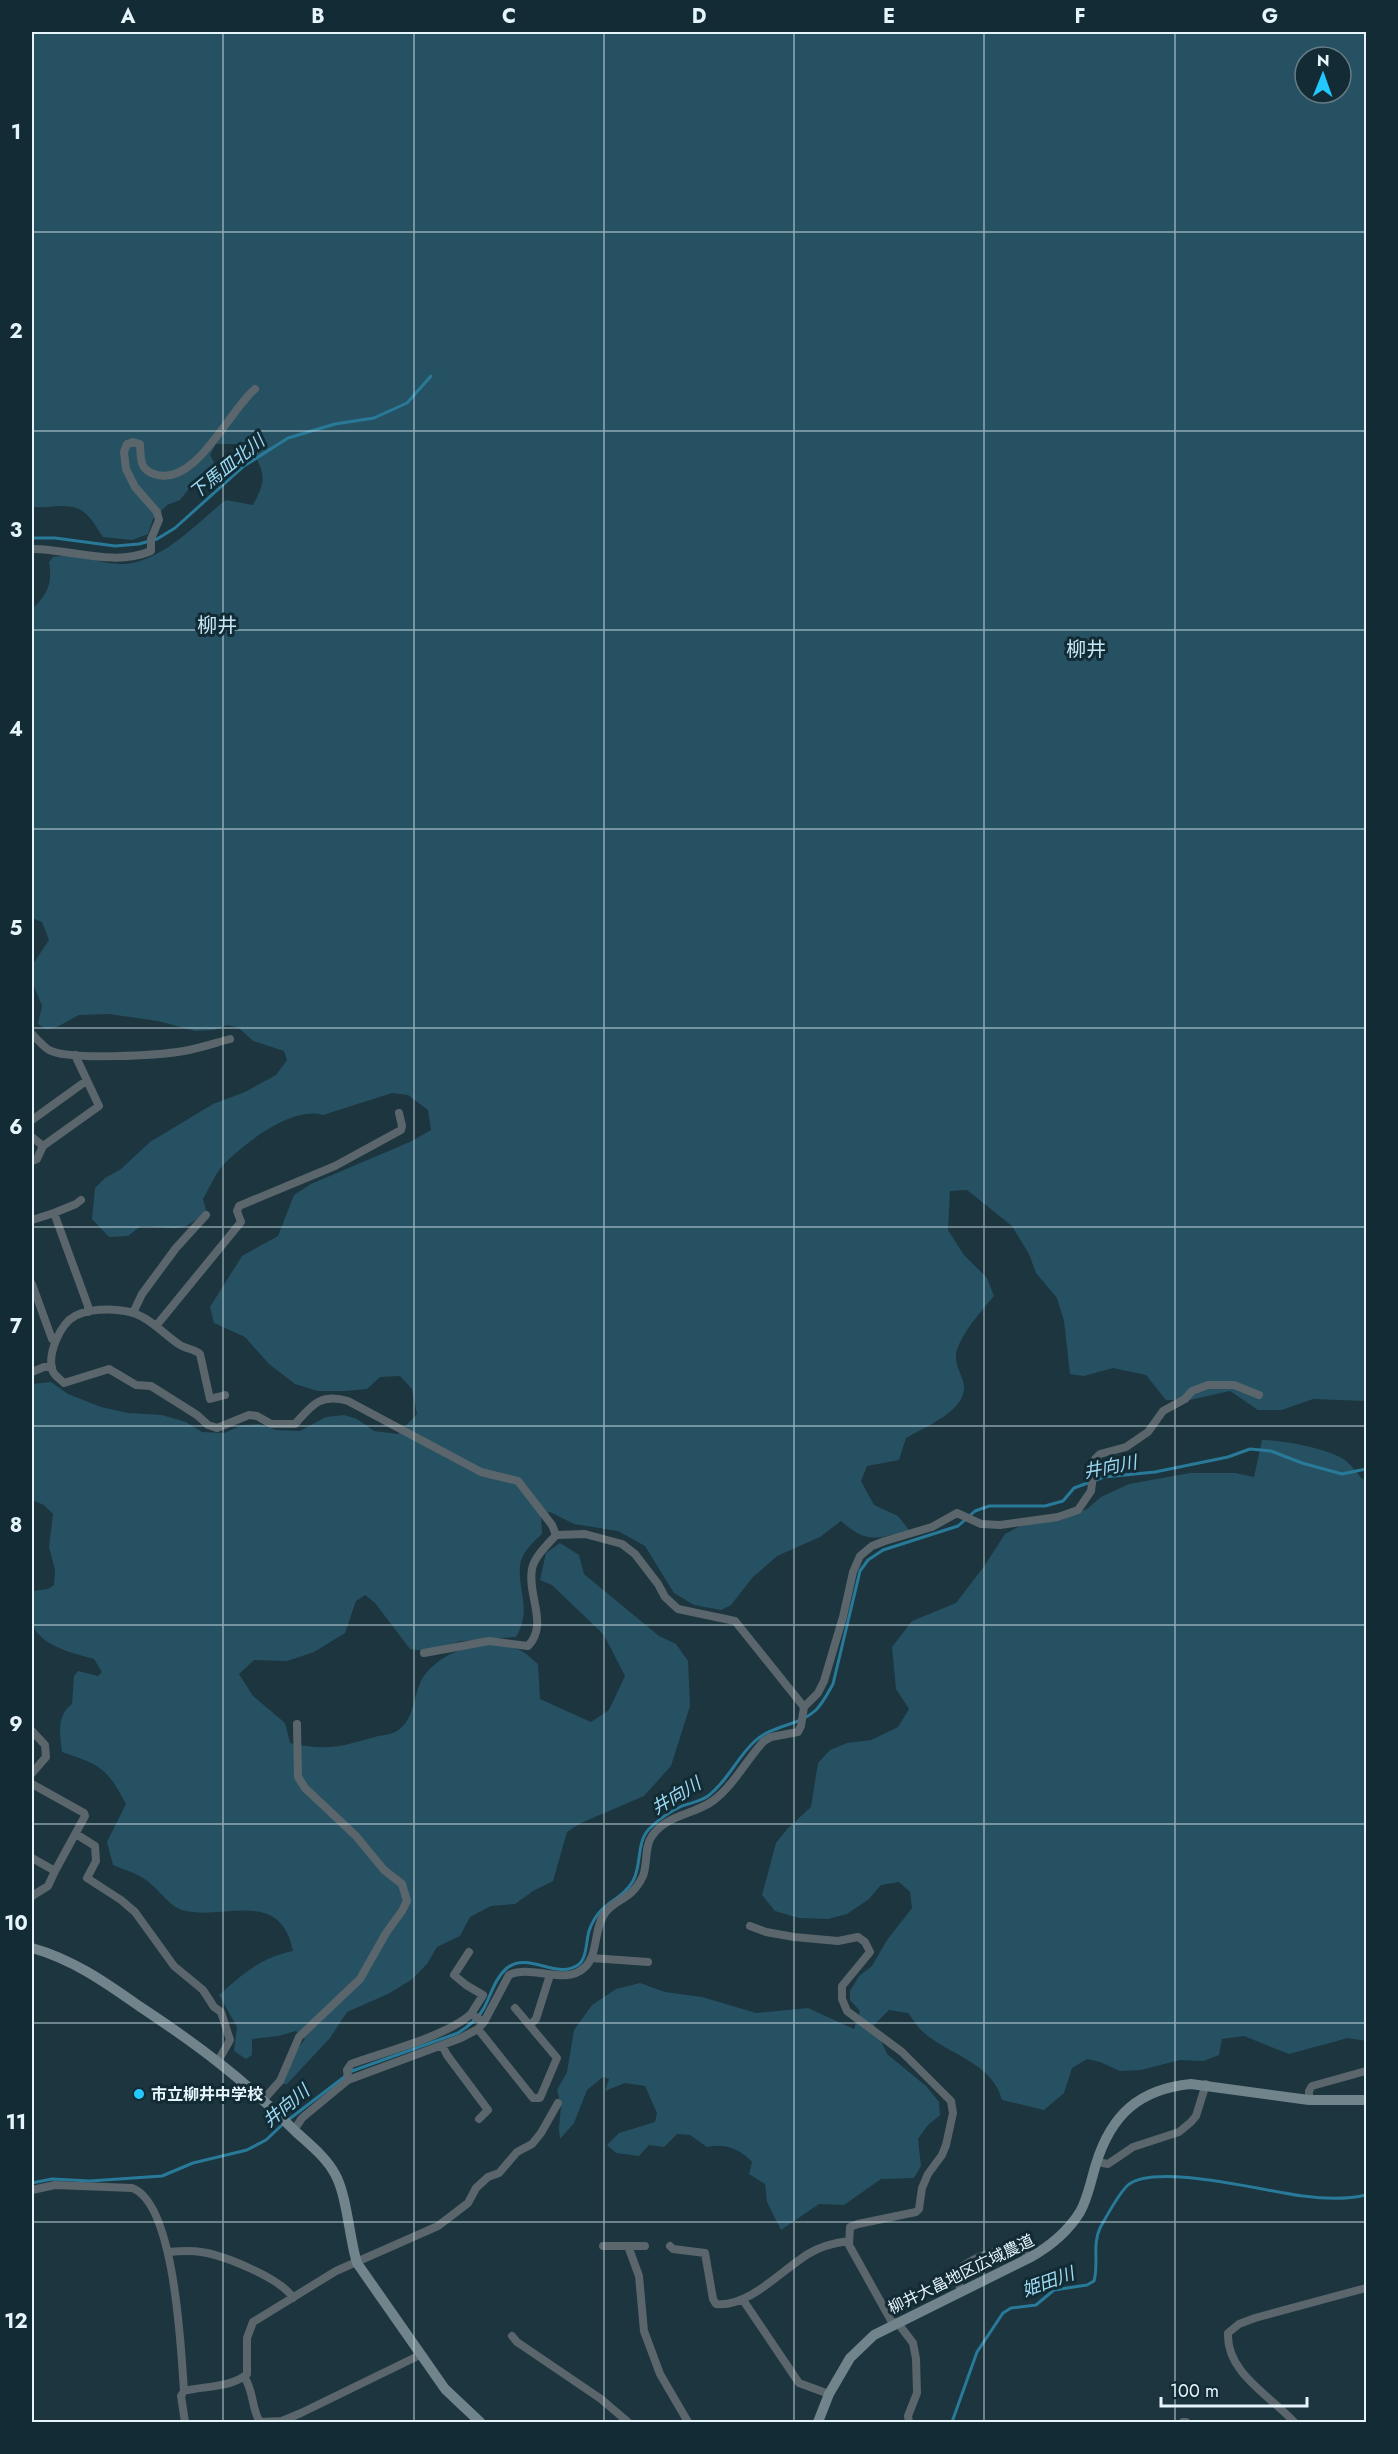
<svg xmlns="http://www.w3.org/2000/svg" width="1398" height="2454" font-family="Jost,'Noto Sans JP',sans-serif">
	<rect width="100%" height="100%" fill="#1c353f"/>
	<path fill="#265162" fill-rule="evenodd" d="M 32,32 L 1366,32 L 1366,1401 L 1313,1399 L 1282,1410 L 1258,1410 L 1230,1391 L 1190,1400 L 1166,1400 L 1146,1375 L 1113,1368 L 1084,1376 L 1070,1374 L 1064,1321 L 1057,1298 L 1036,1273 L 1029,1254 L 1012,1226 L 967,1190 L 950,1191 L 948,1230 L 964,1255 L 987,1278 L 994,1296 C 983,1309 955,1340 956,1358 C 956,1369 965,1379 964,1389 C 963,1412 923,1428 906,1438 L 899,1460 L 867,1466 L 861,1481 L 874,1505 L 898,1516 L 909,1530 C 877,1539 867,1544 841,1521 L 820,1537 L 777,1556 L 753,1577 L 731,1605 L 721,1610 L 694,1605 L 674,1593 L 645,1546 L 618,1531 L 574,1524 L 550,1512 L 541,1515 L 542,1534 C 533,1542 521,1553 520,1566 C 518,1592 532,1610 516,1637 L 461,1641 L 426,1651 L 410,1649 L 375,1603 L 365,1595 L 356,1601 L 345,1633 L 314,1652 L 287,1661 L 254,1660 L 239,1674 L 253,1696 L 285,1723 L 290,1743 C 328,1751 339,1747 375,1737 C 381,1735 391,1735 397,1731 C 415,1720 413,1695 422,1679 C 442,1648 487,1638 520,1650 C 526,1653 532,1659 538,1664 L 540,1699 L 591,1722 L 609,1710 L 625,1676 L 604,1635 L 552,1585 L 540,1580 L 546,1553 L 560,1543 L 579,1555 L 584,1574 L 659,1636 L 676,1644 L 688,1661 L 690,1706 L 671,1766 L 644,1796 L 581,1823 L 567,1832 L 553,1881 L 533,1891 L 515,1904 L 491,1906 L 470,1917 L 460,1936 L 437,1947 L 427,1964 L 411,1980 L 388,1994 L 347,2012 L 330,2038 L 287,2084 L 280,2084 L 295,2052 L 305,2039 L 296,2031 L 278,2036 L 252,2039 L 252,2055 L 246,2059 L 234,2051 L 237,2027 L 219,1995 C 244,1973 260,1958 293,1951 C 280,1886 222,1922 182,1910 C 169,1906 158,1888 146,1880 C 137,1873 124,1870 113,1865 L 107,1842 L 126,1804 C 107,1768 101,1765 62,1752 C 60,1735 56,1716 72,1704 L 74,1676 L 78,1671 L 98,1676 L 102,1672 L 94,1659 C 73,1653 43,1647 32,1625 C 29,1616 32,1600 32,1591 L 48,1589 L 54,1585 L 55,1570 L 49,1547 L 53,1514 L 44,1505 L 32,1500 L 32,1384 L 51,1382 L 68,1394 L 101,1407 L 128,1413 L 162,1415 L 186,1422 L 202,1432 L 224,1433 L 243,1425 L 259,1424 L 276,1430 L 300,1431 L 326,1417 L 344,1415 L 357,1419 L 374,1431 L 398,1434 L 417,1414 L 412,1389 L 400,1376 L 380,1377 L 367,1389 L 345,1391 L 318,1391 L 295,1384 L 269,1364 L 245,1337 L 214,1323 L 210,1307 L 242,1256 L 278,1236 L 294,1195 L 311,1184 L 412,1141 L 431,1130 L 428,1110 L 408,1095 L 392,1093 L 323,1115 C 293,1106 246,1142 225,1163 C 216,1172 210,1187 203,1199 L 206,1210 C 181,1237 174,1226 141,1226 L 128,1236 L 109,1237 L 92,1219 L 95,1188 L 105,1178 L 121,1169 L 150,1142 L 213,1104 L 245,1092 L 276,1075 L 287,1060 L 284,1051 L 253,1041 L 239,1028 L 228,1025 L 214,1030 L 195,1031 L 158,1021 L 109,1014 L 79,1015 L 57,1027 L 46,1029 L 38,1024 L 42,1006 L 33,984 L 33,964 L 49,940 L 42,922 L 32,918 L 32,609 C 47,596 53,583 49,562 L 53,557 C 60,556 69,555 76,556 C 92,559 109,565 126,564 C 166,559 196,523 226,500 L 253,505 C 269,476 263,470 248,444 L 216,444 L 210,455 L 215,464 L 205,478 L 195,481 L 180,500 L 167,505 L 153,519 L 148,534 L 132,540 L 103,537 C 98,530 93,520 86,514 C 72,500 49,509 32,507 ZM 1305,57 L 1341,57 L 1341,93 L 1305,93 Z
		M 1262,1440 C 1282,1440 1331,1449 1346,1461 C 1352,1466 1357,1473 1362,1479 L 1366,1478 L 1366,2041 L 1348,2038 L 1289,2054 L 1244,2036 L 1222,2039 L 1219,2055 L 1203,2061 L 1180,2060 L 1141,2070 L 1120,2071 L 1100,2062 L 1087,2059 L 1072,2068 L 1064,2093 L 1044,2110 L 1002,2100 C 993,2063 949,2055 923,2032 C 917,2027 913,2019 908,2013 L 889,2010 L 874,2025 L 887,2054 L 926,2086 L 939,2102 L 940,2115 L 927,2126 L 918,2139 L 921,2166 L 914,2178 L 881,2179 L 844,2205 L 819,2204 L 781,2230 L 767,2202 L 765,2184 L 749,2174 L 752,2162 C 740,2149 725,2143 707,2147 L 690,2135 L 677,2134 L 664,2147 L 649,2145 L 639,2156 L 616,2153 L 607,2145 L 619,2133 L 655,2122 L 657,2113 L 645,2086 L 625,2083 L 605,2091 L 609,2079 L 603,2077 L 587,2090 L 574,2123 L 560,2139 L 559,2129 L 561,2106 L 557,2090 L 567,2072 L 574,2030 L 592,2005 L 616,1989 L 640,1983 L 665,1992 L 702,1997 L 756,2013 L 808,2008 L 854,2029 L 860,2011 L 850,2000 L 850,1991 L 859,1976 L 872,1966 L 887,1940 L 912,1908 L 910,1892 L 899,1882 L 881,1885 L 869,1899 L 847,1914 L 828,1919 L 799,1918 L 775,1911 L 762,1895 L 776,1843 L 788,1828 L 811,1807 L 818,1763 L 830,1750 L 847,1743 L 871,1740 L 898,1727 L 909,1709 L 896,1689 L 892,1647 L 912,1621 L 956,1603 L 985,1565 L 1005,1534 L 1022,1525 L 1062,1520 L 1087,1509 L 1101,1497 L 1129,1484 L 1190,1473 L 1235,1473 L 1254,1477 Z"/>
	<g fill="none" stroke-linecap="round" stroke-linejoin="round">
		<path stroke="#287a98" stroke-width="3" d="M 32,538 L 55,538 L 115,546 L 139,544 L 157,539 L 175,528 L 244,466 L 288,438 L 335,424 L 374,418 L 407,403 L 431,376
			M 288,2120 L 352,2071 L 458,2033 C 469,2026 478,2019 484,2008 C 491,1995 495,1978 507,1968 C 529,1951 556,1980 578,1965 C 587,1959 586,1941 589,1931 C 600,1900 619,1904 633,1881 C 642,1865 636,1843 649,1829 C 659,1819 669,1812 682,1806 C 691,1803 701,1801 708,1796 C 728,1781 737,1757 755,1741 C 772,1725 799,1726 816,1710 C 823,1703 828,1693 833,1684 L 860,1571 L 868,1560 L 883,1550 L 958,1526 L 975,1511 L 989,1506 L 1045,1506 L 1063,1501 L 1074,1488 L 1104,1477 L 1155,1472 L 1228,1457 L 1250,1449 L 1271,1451 L 1302,1463 L 1342,1474 L 1366,1469
			M 32,2183 L 52,2179 L 90,2181 L 162,2176 L 193,2163 L 247,2150 L 266,2140 L 283,2124
			M 952,2422 L 977,2352 L 1003,2313 L 1011,2308 L 1036,2305 L 1054,2290 L 1087,2285 L 1094,2281 C 1099,2263 1092,2245 1100,2228 C 1106,2217 1119,2193 1128,2185 C 1155,2162 1268,2192 1303,2196 C 1325,2199 1345,2200 1366,2195"/>
		<path stroke="#5a666b" stroke-width="8" d="M 32,549 C 71,549 113,567 151,551 L 151,539 L 159,520 L 157,512 L 135,487 L 126,469 L 124,452 L 127,444 L 133,442 L 140,444 C 141,458 139,469 154,474 C 195,489 229,410 255,389
			M 32,1034 C 37,1039 43,1046 49,1050 C 69,1061 160,1055 184,1051 C 200,1048 215,1043 230,1039
			M 32,1120 L 86,1081
			M 32,1137 L 43,1146 L 99,1106 L 75,1055
			M 32,1161 L 37,1159 L 43,1146
			M 54,1213 L 76,1204 L 81,1200
			M 32,1220 L 54,1213 L 88,1306 L 88,1312
			M 32,1284 L 52,1339 L 56,1340
			M 133,1313 L 142,1294 L 176,1248 L 206,1215
			M 156,1326 L 241,1222 L 237,1211 L 239,1206 L 335,1166 L 401,1130 L 402,1126 L 399,1113
			M 32,1372 L 44,1367 L 52,1367
			M 225,1395 L 210,1399 L 200,1354 C 195,1349 186,1349 180,1345 C 162,1333 147,1314 125,1311 C 110,1308 88,1309 75,1316 C 60,1324 48,1353 52,1369 C 53,1375 60,1379 64,1383 L 109,1369 L 136,1385 L 151,1386 L 197,1415 L 208,1425 L 217,1428 L 249,1415 L 257,1416 L 271,1424 L 295,1424 C 312,1405 320,1393 348,1401 L 481,1472 L 518,1481 L 552,1525 L 556,1535
			M 424,1653 L 489,1641 L 528,1646 C 549,1624 527,1596 532,1569 C 534,1557 548,1544 556,1535 L 585,1534 L 622,1544 L 635,1554 L 658,1584 L 665,1597 L 678,1609 L 735,1621 L 804,1707
			M 32,1731 L 45,1745 L 46,1757 L 32,1773
			M 32,1784 L 84,1813 L 85,1816 L 55,1871
			M 76,1834 L 95,1846 L 96,1861 L 87,1878 L 121,1900 L 135,1912 L 174,1966 L 203,1990 L 214,2007 L 221,2012 L 230,2040 L 218,2061
			M 32,1858 L 55,1871 L 48,1886 L 32,1896
			M 750,1926 L 766,1932 L 794,1937 L 838,1941 L 858,1937 L 865,1942 L 870,1952 L 842,1986 L 842,1999 L 847,2011 L 902,2052 L 951,2101 L 953,2113 L 946,2145 L 942,2155 L 928,2174 L 922,2188 L 919,2209 L 916,2212 L 858,2224 L 850,2227 L 849,2245 L 893,2324
			M 469,1952 L 454,1975 L 466,1985 L 483,1995 L 471,2014 L 484,2022
			M 591,1958 L 648,1962
			M 530,2025 L 536,2019 L 550,1975
			M 478,2029 L 533,2098 L 540,2098 L 557,2058 L 515,2008
			M 442,2045 L 447,2055 L 488,2110 L 479,2119
			M 348,2080 L 347,2070 L 351,2064 C 384,2052 447,2036 471,2014
			M 264,2099 L 280,2081 L 299,2037 L 360,1979 L 386,1933 L 402,1911 L 407,1901 L 402,1884 L 384,1870 L 356,1836 L 305,1788 L 298,1777 L 297,1724
			M 1309,2100 L 1309,2091 L 1312,2086 L 1366,2071
			M 294,2130 L 302,2118 L 348,2080 L 461,2038 L 478,2029 L 484,2022 L 509,1975 C 532,1964 564,1986 584,1968 C 599,1955 593,1929 605,1913 C 617,1897 631,1901 643,1876 C 648,1863 644,1847 652,1836 C 667,1814 695,1815 714,1800 C 734,1785 747,1759 764,1741 L 771,1737 L 798,1732 L 801,1726 L 804,1707 L 818,1693 L 824,1681 L 843,1617 L 853,1572 L 860,1556 L 872,1546 L 885,1541 L 932,1527 L 957,1513 L 981,1524 L 1000,1525 L 1058,1517 L 1078,1510 L 1091,1491 L 1095,1459 L 1100,1454 L 1126,1447 L 1148,1432 L 1163,1411 L 1185,1399 L 1192,1391 L 1208,1385 L 1234,1385 L 1259,1395
			M 1097,2162 L 1108,2164 L 1133,2147 L 1179,2132 L 1191,2122 L 1196,2116 L 1206,2084
			M 32,2190 L 55,2185 L 132,2188 C 175,2203 181,2350 184,2391 L 181,2396 L 185,2422
			M 603,2246 L 645,2246
			M 628,2246 L 639,2276 L 644,2331 L 660,2374 L 688,2422
			M 670,2246 L 673,2249 L 705,2253 L 713,2299 L 716,2304 C 748,2308 782,2270 808,2254 C 821,2246 833,2243 848,2241
			M 168,2252 C 179,2251 191,2250 201,2252 C 224,2255 282,2279 293,2298
			M 961,2291 L 958,2280 L 959,2269 C 978,2254 998,2249 1023,2250 L 1029,2258
			M 743,2300 L 799,2383 L 829,2394
			M 897,2322 L 913,2343 L 916,2359 L 917,2393 L 908,2416 L 909,2422
			M 512,2336 L 517,2342 L 601,2399 L 628,2422
			M 244,2377 C 254,2390 251,2408 260,2422 L 282,2421 L 301,2413 L 420,2355
			M 184,2391 C 203,2386 231,2388 247,2374 L 247,2338 L 253,2322 L 336,2271 L 438,2226 L 468,2203 L 476,2188 L 488,2177 L 499,2173 L 517,2152 L 532,2144 L 541,2133 L 558,2103
			M 1183,2422 L 1186,2422
			M 1294,2422 C 1271,2396 1226,2373 1228,2333 L 1239,2324 L 1255,2318 L 1366,2288"/>
		<path stroke="#71838b" stroke-width="10" d="M 32,1948 C 72,1959 105,1982 139,2006 C 198,2045 245,2080 295,2131 C 309,2144 326,2157 335,2174 C 347,2195 349,2237 357,2263 L 445,2389 L 480,2422
			M 818,2422 L 829,2394 L 850,2358 L 874,2335 L 1029,2258 C 1049,2247 1067,2233 1080,2212 C 1088,2198 1091,2180 1096,2164 C 1111,2115 1139,2089 1191,2084 L 1309,2100 L 1366,2100"/>
	</g>
	<path fill="none" stroke="#e6f4fb" stroke-width="1.5" stroke-opacity="0.55" d="M 223,32 L 223,2422M 414,32 L 414,2422M 604,32 L 604,2422M 794,32 L 794,2422M 984,32 L 984,2422M 1175,32 L 1175,2422M 32,232 L 1366,232M 32,431 L 1366,431M 32,630 L 1366,630M 32,829 L 1366,829M 32,1028 L 1366,1028M 32,1227 L 1366,1227M 32,1426 L 1366,1426M 32,1625 L 1366,1625M 32,1824 L 1366,1824M 32,2023 L 1366,2023M 32,2222 L 1366,2222"/>
	<circle fill="#23c9fe" stroke="#122b34" stroke-width="2" cx="139" cy="2094" r="6"/>
	<g text-anchor="middle" dominant-baseline="central" stroke-width="6" stroke-linejoin="round" paint-order="stroke">
		<g font-size="16" font-weight="bold" fill="#e6f4fb" stroke="#122b34" text-anchor="start">
			<text x="151" y="2094">市立柳井中学校</text>
		</g>
		<g font-size="16" fill="#e6f4fb" stroke="#122b34">
			<text transform="translate(961 2274) rotate(-26)">柳井大畠地区広域農道</text>
		</g>
		<g font-size="18" font-style="italic" fill="#9edbf5" stroke="#122b34">
			<text transform="translate(227 467) rotate(-39)">下馬皿北川</text>
			<text transform="translate(1110 1467) rotate(-11)">井向川</text>
			<text transform="translate(676 1796) rotate(-31)">井向川</text>
			<text transform="translate(286 2106) rotate(-40)">井向川</text>
			<text transform="translate(1048 2282) rotate(-20)">姫田川</text>
		</g>
		<g font-size="20" fill="#c6e7f6" stroke="#122b34">
			<text x="217" y="625">柳井</text>
			<text x="1086" y="649">柳井</text>
		</g>
	</g>
	<rect width="1398" height="2454" fill="none" stroke="#122b34" stroke-width="66"/>
	<g transform="translate(1323 75) rotate(1)"><circle r="28" fill="#122b34" stroke="#677b84" stroke-width="1.5"/>
	<path d="M0-4.5L10 22L0 15L-10 22Z" fill="#23c9fe"/>
	<text y="-9" font-size="16" font-weight="bold" text-anchor="middle" fill="#e6f4fb">N</text>
	</g>
	<path d="M1161 2397v9h146v-9" fill="none" stroke="#e6f4fb" stroke-width="3"/>
	<text x="1170" y="2397" font-size="18" fill="#e6f4fb" stroke="#122b34" stroke-width="4.5" paint-order="stroke">100 m</text>
	<rect x="33" y="33" width="1332" height="2388" fill="none" stroke="#e6f4fb" stroke-width="2"/>
	<g font-size="20" text-anchor="middle" font-weight="bold" fill="#e6f4fb">
		<text x="128" y="23">A</text>
		<text x="318" y="23">B</text>
		<text x="509" y="23">C</text>
		<text x="699" y="23">D</text>
		<text x="889" y="23">E</text>
		<text x="1080" y="23">F</text>
		<text x="1270" y="23">G</text>
		<text x="16" y="139">1</text>
		<text x="16" y="338">2</text>
		<text x="16" y="537">3</text>
		<text x="16" y="736">4</text>
		<text x="16" y="935">5</text>
		<text x="16" y="1134">6</text>
		<text x="16" y="1333">7</text>
		<text x="16" y="1532">8</text>
		<text x="16" y="1731">9</text>
		<text x="16" y="1930">10</text>
		<text x="16" y="2129">11</text>
		<text x="16" y="2328">12</text>
	</g>
</svg>
